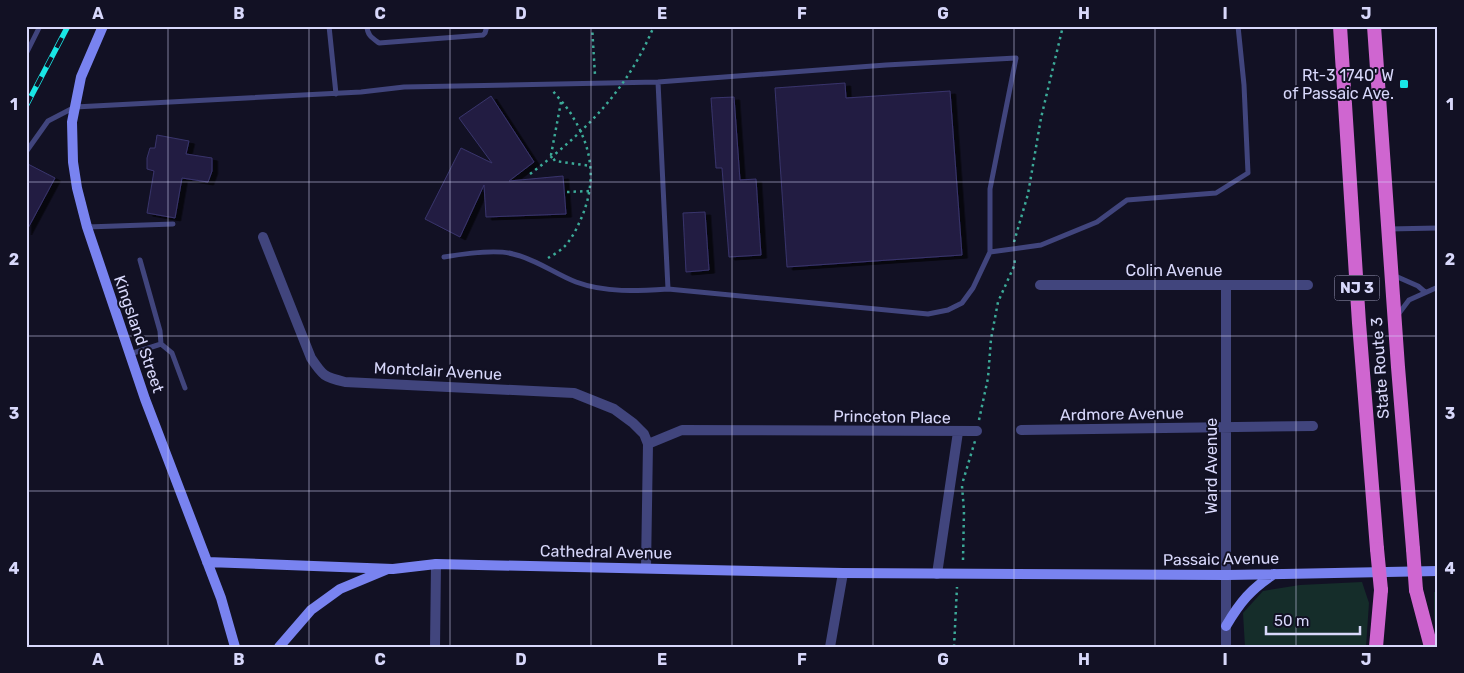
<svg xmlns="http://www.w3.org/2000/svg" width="1464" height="673" font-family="Rubik,sans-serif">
	<defs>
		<filter id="shadow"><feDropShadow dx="5.5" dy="3" stdDeviation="0" flood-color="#0009"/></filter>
	</defs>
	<rect width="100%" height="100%" fill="#121124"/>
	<path fill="#152d2a" d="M 1362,582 L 1369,603 L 1366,647 L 1245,647 L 1243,613 L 1263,591 L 1300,585 Z
		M 1434,592 L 1438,592 L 1438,644 L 1434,619 Z"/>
	<path fill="#231f42" stroke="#39346c" filter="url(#shadow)" d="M 845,83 L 846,98 L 950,91 L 962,255 L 787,267 L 775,88 Z
		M 491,96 L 534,162 L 509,181 L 563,176 L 566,214 L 486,217 L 484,185 L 460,237 L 425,219 L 461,148 L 492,163 L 459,118 Z
		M 734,97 L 740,180 L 756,179 L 761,255 L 729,257 L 722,168 L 716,168 L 711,98 Z
		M 157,135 L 189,141 L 186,154 L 212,158 L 212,171 L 208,182 L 182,178 L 175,218 L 147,213 L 154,171 L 147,169 L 147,158 L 150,148 L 155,148 Z
		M 26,163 L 55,178 L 26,232 Z
		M 705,212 L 709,270 L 686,272 L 683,213 Z"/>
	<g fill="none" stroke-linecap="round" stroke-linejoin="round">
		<path stroke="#3caa98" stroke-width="2.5" stroke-dasharray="2.5 4" stroke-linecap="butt" d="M 592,26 L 595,75
			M 561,102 L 551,155 L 555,161 L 591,166
			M 567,192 L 590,191
			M 1014,242 L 1028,194 L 1041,118 L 1063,26
			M 548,258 C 553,255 560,251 564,247 C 571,240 576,230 580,221 C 596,186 594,152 574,119 C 569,109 560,100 553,91
			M 979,420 L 988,378 L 991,339 L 998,302 L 1015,264 L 1014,257
			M 963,481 L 975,441
			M 962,486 L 964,511 L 963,560
			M 954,647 L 957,587"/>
		<path stroke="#41457d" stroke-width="5" d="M 329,26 L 336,94
			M 367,26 C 367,35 372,38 379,43 L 483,35 L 485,33 L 487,26
			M 26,54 L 40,26
			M 26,152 L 48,121 L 75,107 L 361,92 L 404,87 L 658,82 L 886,65 L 1016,58 L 990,189 L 990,252 L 973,288 L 962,303 L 948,310 L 928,314 L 668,289
			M 87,227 L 173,224
			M 1388,229 L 1438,228
			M 990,252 L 1041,245 L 1097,222 L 1127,200 L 1216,193 L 1248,173 L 1244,85 L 1238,26
			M 444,257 C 462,254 496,249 513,254 C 536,259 555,274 576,282 C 606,293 637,291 668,289 L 658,82
			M 1393,275 L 1418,286 L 1425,292
			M 1397,316 L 1409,300 L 1438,287
			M 161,344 L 172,353 L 185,388
			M 130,354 L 161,344 L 160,331 L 140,260"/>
		<path stroke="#41457d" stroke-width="10" d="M 263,237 L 311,358 C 323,376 324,377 345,382 L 574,393 L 614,409 L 633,423 L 644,434 L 648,444 L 646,568
			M 1040,285 L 1308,285
			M 1226,285 L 1226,647
			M 1021,430 L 1313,426
			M 648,444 L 682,430 L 977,431
			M 937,574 L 958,432
			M 435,647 L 436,564
			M 830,647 L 843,573"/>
		<path stroke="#7983f0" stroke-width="10" d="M 103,26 L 81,77 L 72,122 L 73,162 L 77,188 L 87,227 L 145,399 L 221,598 L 235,647
			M 207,562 L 393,569 L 436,564 L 843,573 L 1227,575 L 1438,571
			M 1226,626 C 1240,602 1251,589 1274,574
			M 279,647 L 311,610 L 340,589 L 388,569"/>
		<path stroke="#cf66d0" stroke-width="14" d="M 1340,26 L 1359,323 L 1377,549
			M 1374,26 L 1398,367 L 1413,549
			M 1416,590 L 1431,647
			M 1376,647 L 1381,590"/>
		<g stroke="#19e6e5" stroke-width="5.5">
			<path id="rail" d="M 26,106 L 68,26"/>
		</g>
		<use href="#rail" stroke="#121124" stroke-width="4" stroke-dasharray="11" stroke-linecap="butt"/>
		<path stroke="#3caa98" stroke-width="2.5" stroke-dasharray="2.5 4" stroke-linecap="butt" d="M 530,174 C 585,132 627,91 654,26"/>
		<path stroke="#cf66d0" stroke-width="14" d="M 1377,549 L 1381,590
			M 1413,549 L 1416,590"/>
	</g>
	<path fill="none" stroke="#d8d8fb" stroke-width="1" stroke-opacity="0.55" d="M 168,26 L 168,647M 309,26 L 309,647M 450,26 L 450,647M 591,26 L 591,647M 732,26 L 732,647M 873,26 L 873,647M 1014,26 L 1014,647M 1155,26 L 1155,647M 1296,26 L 1296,647M 26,182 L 1438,182M 26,336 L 1438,336M 26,491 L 1438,491"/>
	<rect fill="#19e6e5" stroke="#121124" stroke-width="2" x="1399" y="79" width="10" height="10" rx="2.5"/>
	<g text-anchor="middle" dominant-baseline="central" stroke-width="4" stroke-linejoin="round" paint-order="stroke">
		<rect fill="#121124" stroke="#9d9cba" stroke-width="1" x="1334.5" y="275.5" width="45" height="25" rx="4"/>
		<g font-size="15" font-weight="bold" fill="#d8d8fb">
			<text x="1357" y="288">NJ 3</text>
		</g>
		<g font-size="16" fill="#d8d8fb" stroke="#121124" text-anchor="end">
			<text x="1394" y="75">Rt-3 1740' W<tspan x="1394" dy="18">of Passaic Ave.</tspan></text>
		</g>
		<g font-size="16" fill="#d8d8fb" stroke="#121124">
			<text x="1174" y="270">Colin Avenue</text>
			<text transform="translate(139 334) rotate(71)">Kingsland Street</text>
			<text transform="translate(1380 368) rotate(-94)">State Route 3</text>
			<text transform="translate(438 371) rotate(3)">Montclair Avenue</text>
			<text transform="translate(1122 414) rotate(-1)">Ardmore Avenue</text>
			<text transform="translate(892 417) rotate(1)">Princeton Place</text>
			<text transform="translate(1211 466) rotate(-90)">Ward Avenue</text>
			<text transform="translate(606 552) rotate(1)">Cathedral Avenue</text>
			<text transform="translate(1221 559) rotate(-1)">Passaic Avenue</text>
		</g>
	</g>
	<rect width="1464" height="673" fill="none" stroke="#121124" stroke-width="55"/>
	<path d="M1266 626v8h94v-8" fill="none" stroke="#d8d8fb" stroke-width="2.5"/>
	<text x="1274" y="626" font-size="15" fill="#d8d8fb" stroke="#121124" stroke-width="4" paint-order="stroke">50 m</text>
	<rect x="28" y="28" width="1408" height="618" fill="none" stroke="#d8d8fb" stroke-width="2"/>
	<g font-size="16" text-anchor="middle" font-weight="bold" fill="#d8d8fb">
		<text x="98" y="19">A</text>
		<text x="239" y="19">B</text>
		<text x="380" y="19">C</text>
		<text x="521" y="19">D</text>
		<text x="662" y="19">E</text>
		<text x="802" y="19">F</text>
		<text x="943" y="19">G</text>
		<text x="1084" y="19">H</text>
		<text x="1225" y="19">I</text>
		<text x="1366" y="19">J</text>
		<text x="14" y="110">1</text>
		<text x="1450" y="110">1</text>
		<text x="14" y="265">2</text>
		<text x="1450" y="265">2</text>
		<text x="14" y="419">3</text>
		<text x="1450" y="419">3</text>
		<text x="14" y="574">4</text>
		<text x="1450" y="574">4</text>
		<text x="98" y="665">A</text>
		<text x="239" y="665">B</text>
		<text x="380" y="665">C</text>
		<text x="521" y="665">D</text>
		<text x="662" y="665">E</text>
		<text x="802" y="665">F</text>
		<text x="943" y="665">G</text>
		<text x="1084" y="665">H</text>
		<text x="1225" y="665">I</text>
		<text x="1366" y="665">J</text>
	</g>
</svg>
